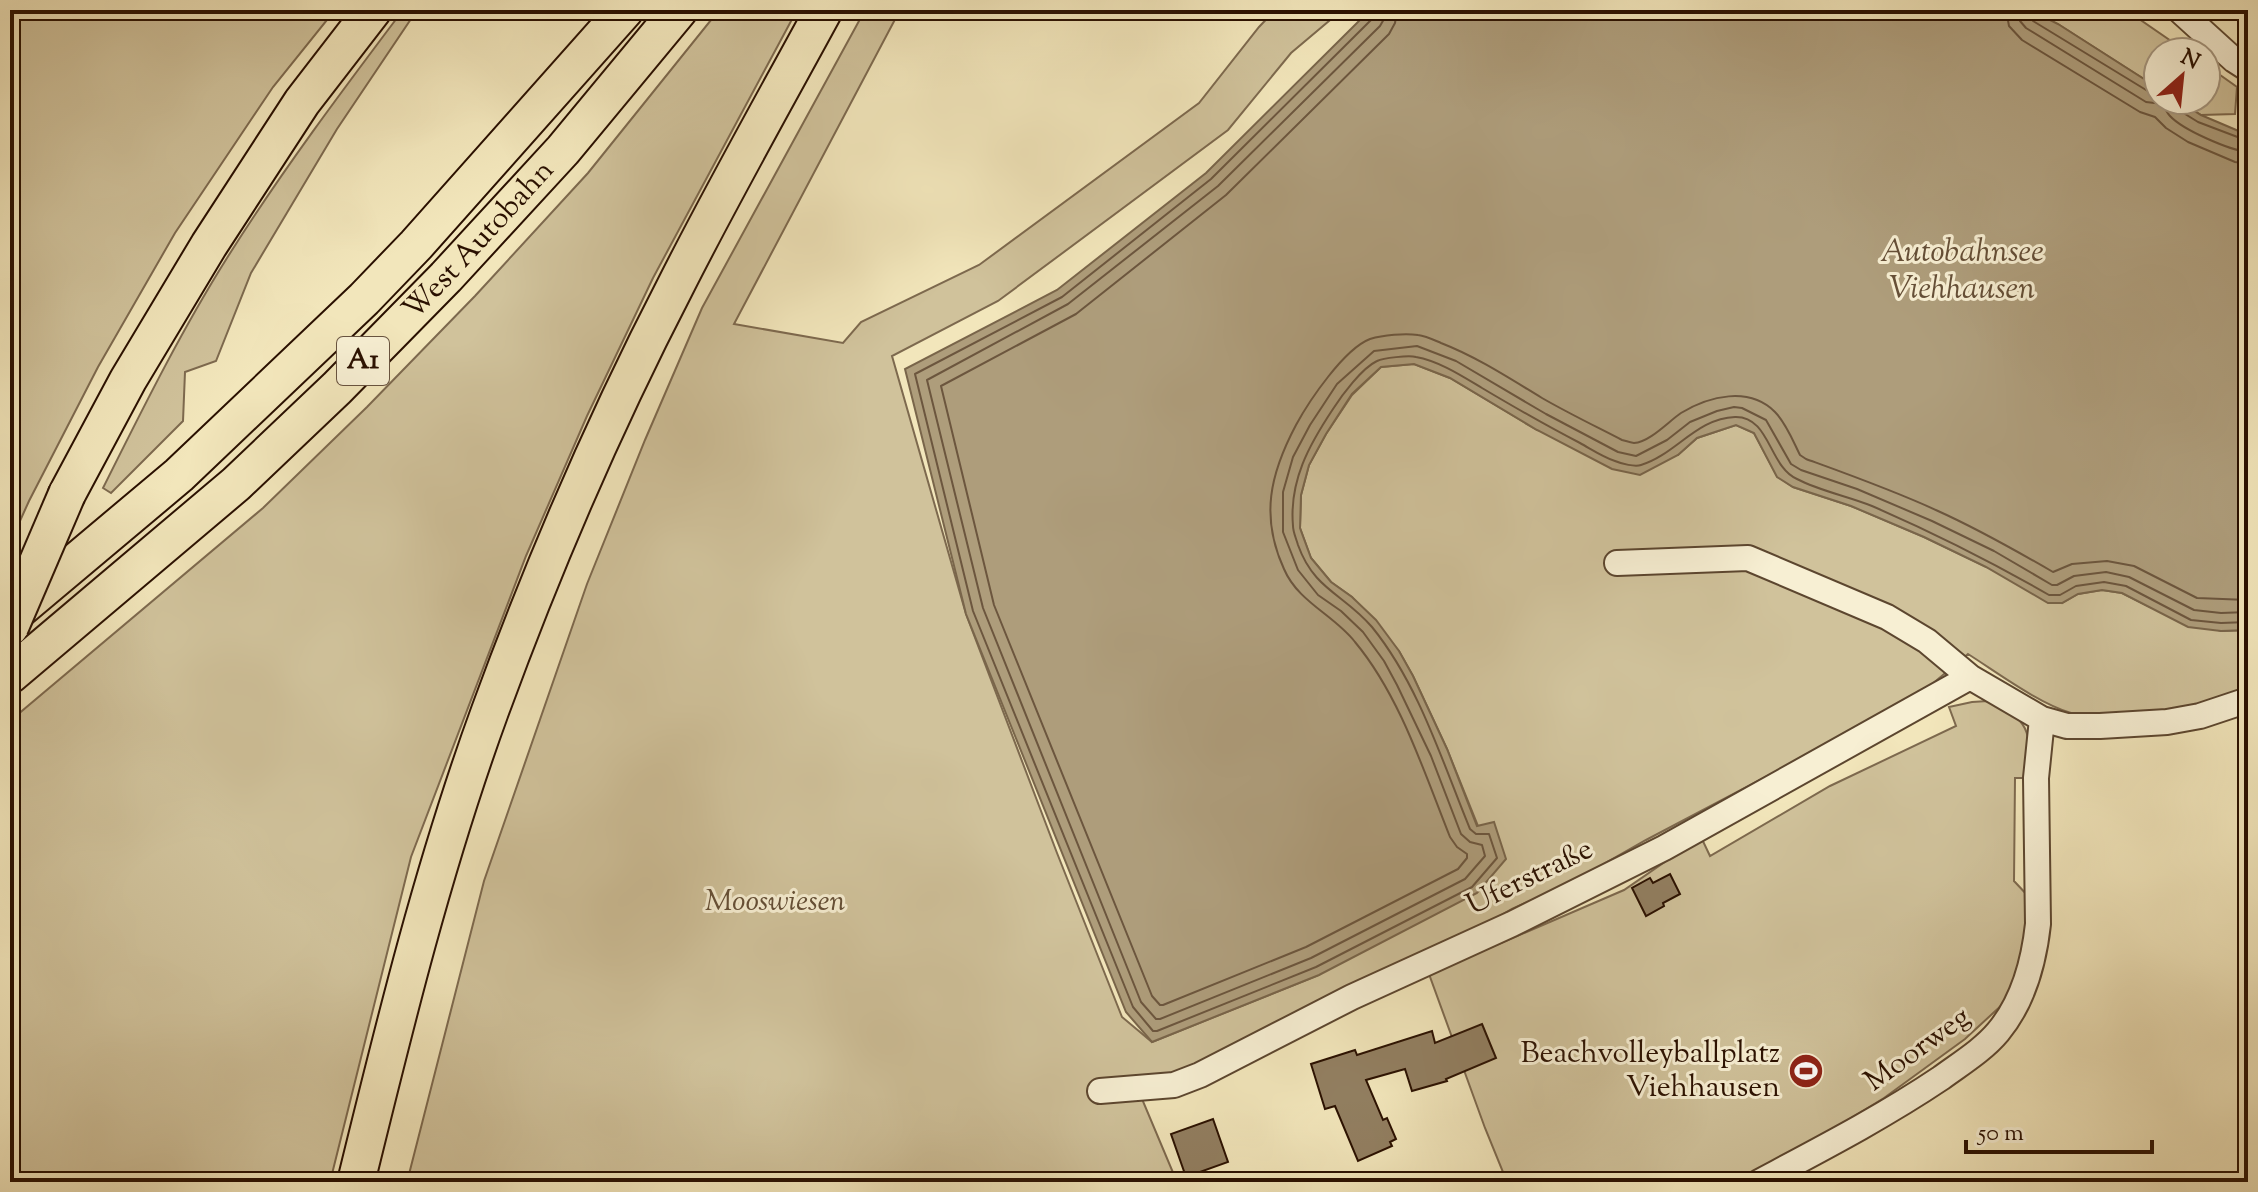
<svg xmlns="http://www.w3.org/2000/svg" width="2258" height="1192" font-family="'Sorts Mill Goudy',serif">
	<rect width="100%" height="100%" fill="#f2e6bb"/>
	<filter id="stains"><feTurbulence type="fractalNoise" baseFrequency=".0025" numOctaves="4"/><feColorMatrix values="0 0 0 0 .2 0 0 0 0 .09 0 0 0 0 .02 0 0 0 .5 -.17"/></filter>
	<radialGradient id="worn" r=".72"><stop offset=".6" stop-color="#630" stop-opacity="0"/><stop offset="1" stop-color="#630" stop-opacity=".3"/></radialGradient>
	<path fill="#d0c29b" stroke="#7d694e" stroke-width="2" d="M 10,10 L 335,10 L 273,87 L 175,233 L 98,367 L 29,501 L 10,543 Z
		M 403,10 L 417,10 L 337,129 L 251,273 L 216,361 L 185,372 L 183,421 L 111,493 L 103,488 C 142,410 181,331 227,258 C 281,172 342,91 403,10 Z
		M 719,10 L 797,10 L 653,278 L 587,416 L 526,556 L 411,857 L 330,1182 L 10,1182 L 10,721 L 263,508 L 367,407 L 475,296 L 588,173 Z
		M 865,10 L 900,10 L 734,324 L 843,343 L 861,322 L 979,265 L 1199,103 L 1259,27 L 1275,10 L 1342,10 L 1291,53 L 1228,130 L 998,301 L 892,356 L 966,614 L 1057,853 L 1122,1017 L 1152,1042 L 1319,975 L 1478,826 L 1447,749 L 1413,676 L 1399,651 L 1352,597 L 1331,582 L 1311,558 L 1300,528 L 1301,495 L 1309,465 L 1326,434 L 1352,395 L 1381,367 L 1414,364 L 1450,378 L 1537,430 L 1678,455 L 1697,438 L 1736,425 L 1754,433 L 1777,476 L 1793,487 L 1851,506 L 1924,537 L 2062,603 L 2078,594 L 2102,590 L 2122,593 L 2150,607 L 2221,631 L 2248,630 L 2248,689 C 2197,705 2124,729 2071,713 C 2038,703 1998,673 1968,654 L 1931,685 L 1902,705 L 1646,840 L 1572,882 L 1512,909 L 1464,937 L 1142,1099 L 1177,1182 L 407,1182 L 484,881 L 587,584 L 645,440 L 702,308 Z
		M 2030,10 L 2126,10 L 2187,52 L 2158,52 L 2158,88 L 2058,24 Z
		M 2206,65 L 2237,87 L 2235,114 L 2201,115 L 2177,100 L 2206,100 Z
		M 1988,701 C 2032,719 2030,734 2030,778 L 2015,778 L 2014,881 L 2030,898 L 2032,937 L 2004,1003 L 1965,1039 L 1884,1098 L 1782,1160 L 1795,1182 L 1507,1182 L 1485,1128 L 1429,974 L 1624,890 L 1701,837 L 1710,856 L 1830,786 L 1956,726 L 1949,707 L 1972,702 Z"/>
	<path fill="#ae9d7b" stroke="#79654a" stroke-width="2" d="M 1370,10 L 2030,10 L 2058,24 L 2158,88 L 2158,100 L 2177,100 L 2201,115 L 2248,135 L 2248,630 L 2221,631 L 2188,627 L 2122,593 L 2102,590 L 2078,594 L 2062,603 L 2048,603 L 1986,567 L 1924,537 L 1851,506 L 1793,487 L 1777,477 L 1754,433 L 1736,425 L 1697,438 L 1678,455 L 1640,475 L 1612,469 L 1537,430 L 1450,378 L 1414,364 L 1381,367 L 1352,394 L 1326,434 L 1309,465 L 1301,495 L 1300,528 L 1311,558 L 1331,582 L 1352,597 L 1376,620 L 1399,651 L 1413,676 L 1447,749 L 1477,826 L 1494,822 L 1506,859 L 1477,893 L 1319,975 L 1152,1042 L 1126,1012 L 966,614 L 905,369 L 1057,290 L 1206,173 Z"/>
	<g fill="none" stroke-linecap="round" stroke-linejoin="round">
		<path stroke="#6c563e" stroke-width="2" d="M 1375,10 L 1372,19 L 1211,179 L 1062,297 L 915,374 L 973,611 L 1133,1007 L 1153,1031 L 1157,1031 L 1316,967 L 1472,887 L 1497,858 L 1489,834 L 1476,834 L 1470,829 C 1442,761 1419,685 1372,627 C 1344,594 1314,590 1298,545 C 1296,538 1293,532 1293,526 C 1289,481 1309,445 1333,409 C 1342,395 1362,368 1377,361 C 1383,358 1409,355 1416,357 C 1439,361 1462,376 1482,388 C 1514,407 1547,426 1580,443 C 1591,449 1603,457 1615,461 C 1622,464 1635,467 1641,465 C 1675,455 1697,418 1735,417 C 1770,416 1769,467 1797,479 C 1820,491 1847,496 1872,506 C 1934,533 1990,561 2049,595 L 2060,595 L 2076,586 L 2104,582 L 2126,586 L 2191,620 L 2221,623 L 2248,622
			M 1385,10 L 1384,19 L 1380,26 L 1218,186 L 1068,304 L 927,380 L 983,608 L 1141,1002 L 1156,1019 L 1160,1019 L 1311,958 L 1465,879 L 1485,856 L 1482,845 L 1470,842 L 1461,834 L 1431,756 L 1397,685 L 1384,661 L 1363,632 L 1341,611 L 1318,595 L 1298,570 L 1283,532 L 1283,492 L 1293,457 L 1310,425 L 1337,384 L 1374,351 L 1417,346 L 1456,361 L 1546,414 L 1618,452 L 1636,456 L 1667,440 L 1690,422 L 1717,411 L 1734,407 L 1742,408 L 1766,420 L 1791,464 L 1801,470 L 1857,489 L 1932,521 L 1994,551 L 2052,585 L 2057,585 L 2074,576 L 2106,572 L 2129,577 L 2194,610 L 2221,613 L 2248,612
			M 1397,10 L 1395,23 L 1389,34 L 1226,195 L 1076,314 L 941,386 L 994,605 L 1152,996 L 1160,1005 L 1163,1005 L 1306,947 L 1458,869 L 1467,858 L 1467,854 L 1457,847 L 1450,837 C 1424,772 1400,696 1355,642 C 1334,615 1298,602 1284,569 C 1260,517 1270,474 1296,425 C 1309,401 1344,349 1370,339 C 1383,335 1405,333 1418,335 C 1426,336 1434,340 1441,343 C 1477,357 1509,378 1542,398 C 1568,413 1595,426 1622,440 C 1622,440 1633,443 1634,443 C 1650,442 1669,421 1681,413 C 1709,396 1749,386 1775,412 C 1786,423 1793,441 1800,455 L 1806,459 C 1850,475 1895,491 1938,511 C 1978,529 2015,550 2053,572 L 2072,564 L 2107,561 L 2134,566 L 2197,598 L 2248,600
			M 2006,10 L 2009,26 L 2022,40 L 2140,112 L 2155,117 L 2166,128 L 2188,142 L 2235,162 L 2248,164
			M 2018,10 L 2020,21 L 2026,28 L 2146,102 L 2163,104 C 2165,108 2167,113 2170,116 C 2183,130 2229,150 2248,152
			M 2028,10 L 2029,16 L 2033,21 L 2151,93 L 2158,94
			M 2174,100 L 2177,109 L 2198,122 L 2248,141"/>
	</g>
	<path fill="#927f61" stroke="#2a1000" stroke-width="2" d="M 1670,874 L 1680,894 L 1663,903 L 1664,906 L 1646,916 L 1632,888 L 1650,878 L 1653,883 Z
		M 1482,1024 L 1496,1058 L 1446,1079 L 1447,1081 L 1412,1091 L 1405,1069 L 1366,1080 L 1383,1120 L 1387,1118 L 1396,1139 L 1390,1142 L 1392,1146 L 1358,1161 L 1335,1106 L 1325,1109 L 1311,1064 L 1355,1050 L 1357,1055 L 1432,1031 L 1435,1043 Z
		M 1213,1119 L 1228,1162 L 1186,1177 L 1171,1134 Z"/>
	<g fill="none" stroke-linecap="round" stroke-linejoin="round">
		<g stroke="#5c462f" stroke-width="28">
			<path id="minor" d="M 2179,10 L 2234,60 L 2248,69
				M 1617,563 L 1748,558 L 1887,617 L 1927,641 L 1970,677 L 2042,719 L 2067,726 L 2100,726 L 2167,722 L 2200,716 L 2248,700
				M 1100,1091 L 1174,1085 L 1200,1075 L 1352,997 L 1512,924 L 1664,848 L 1970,677
				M 1759,1182 C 1821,1149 1883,1117 1941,1078 C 1960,1064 1983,1050 1998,1032 C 2023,1002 2034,961 2038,924 L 2036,778 L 2042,719"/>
		</g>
		<g stroke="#2a1000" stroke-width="40">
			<g id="highway">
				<path d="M 67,494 L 128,380 L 209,245 L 302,102 L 373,10"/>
				<path d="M 10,617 L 179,475 L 364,299 L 416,245 L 625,10"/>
				<path id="s1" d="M 10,675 L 236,484 L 337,388 L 446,277 L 563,150 L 679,10"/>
				<path d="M 356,1182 C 395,1023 434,864 490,711 C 543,566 605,422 676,285 C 723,192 774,102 824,10"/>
			</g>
		</g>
		<use href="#minor" stroke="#f7efd3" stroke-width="24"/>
		<use href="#highway" stroke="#f2e6bb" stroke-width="36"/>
		<g stroke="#2a1000" stroke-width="40" stroke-linecap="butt">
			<path id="highway-bridge" d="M 10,627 L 67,494"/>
		</g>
		<use href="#highway-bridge" stroke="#f2e6bb" stroke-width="36"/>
	</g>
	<defs>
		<g id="stadium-disc" transform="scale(1.8)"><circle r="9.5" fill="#8f2418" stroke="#f7efd3"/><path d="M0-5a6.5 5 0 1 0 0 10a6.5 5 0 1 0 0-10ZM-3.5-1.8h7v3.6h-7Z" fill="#fff"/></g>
	</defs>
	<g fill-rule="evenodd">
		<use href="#stadium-disc" x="1806" y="1071"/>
	</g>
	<g text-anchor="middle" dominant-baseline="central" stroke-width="6" stroke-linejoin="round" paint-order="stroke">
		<rect fill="#f7efd3" stroke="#68533f" stroke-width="2" x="337" y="337" width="52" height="48" rx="6"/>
		<g font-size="28" font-weight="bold" fill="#2a1000">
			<text x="363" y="361">A1</text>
		</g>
		<g font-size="30" fill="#2a1000" stroke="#f7efd3">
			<text stroke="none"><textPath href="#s1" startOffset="640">West Autobahn</textPath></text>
			<text transform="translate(1530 878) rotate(-26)">Uferstraße</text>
			<text transform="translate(1918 1050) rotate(-36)">Moorweg</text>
		</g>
		<g font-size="30" font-style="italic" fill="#644e36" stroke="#f7efd3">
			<text x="775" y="902">Mooswiesen</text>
		</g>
		<g font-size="30" fill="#2a1000" stroke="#f7efd3" text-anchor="end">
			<text x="1780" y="1054">Beachvolleyballplatz<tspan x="1780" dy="34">Viehhausen</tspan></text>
		</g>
		<g font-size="32" font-style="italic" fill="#654f37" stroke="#f7efd3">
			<text x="1962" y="253">Autobahnsee<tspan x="1962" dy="37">Viehhausen</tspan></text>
		</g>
	</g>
	<rect width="2258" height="1192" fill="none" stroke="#f2e6bb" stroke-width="40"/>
	<rect x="12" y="12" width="2234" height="1168" fill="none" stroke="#2a1000" stroke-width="4"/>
	<rect x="20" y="20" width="2218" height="1152" fill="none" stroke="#2a1000" stroke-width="2"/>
	<g transform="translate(2182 76) rotate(27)"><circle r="38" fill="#f7efd3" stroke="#a5967f" stroke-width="2"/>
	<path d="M0-6L14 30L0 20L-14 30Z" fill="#8f2418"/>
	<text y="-12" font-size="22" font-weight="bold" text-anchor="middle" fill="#2a1000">N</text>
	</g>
	<path d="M1966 1140v12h186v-12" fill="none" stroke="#2a1000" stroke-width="4"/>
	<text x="1978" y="1140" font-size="24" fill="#2a1000" stroke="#f7efd3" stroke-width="6" paint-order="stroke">50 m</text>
	<rect width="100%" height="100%" filter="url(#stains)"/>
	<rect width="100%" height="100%" fill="url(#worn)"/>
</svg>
